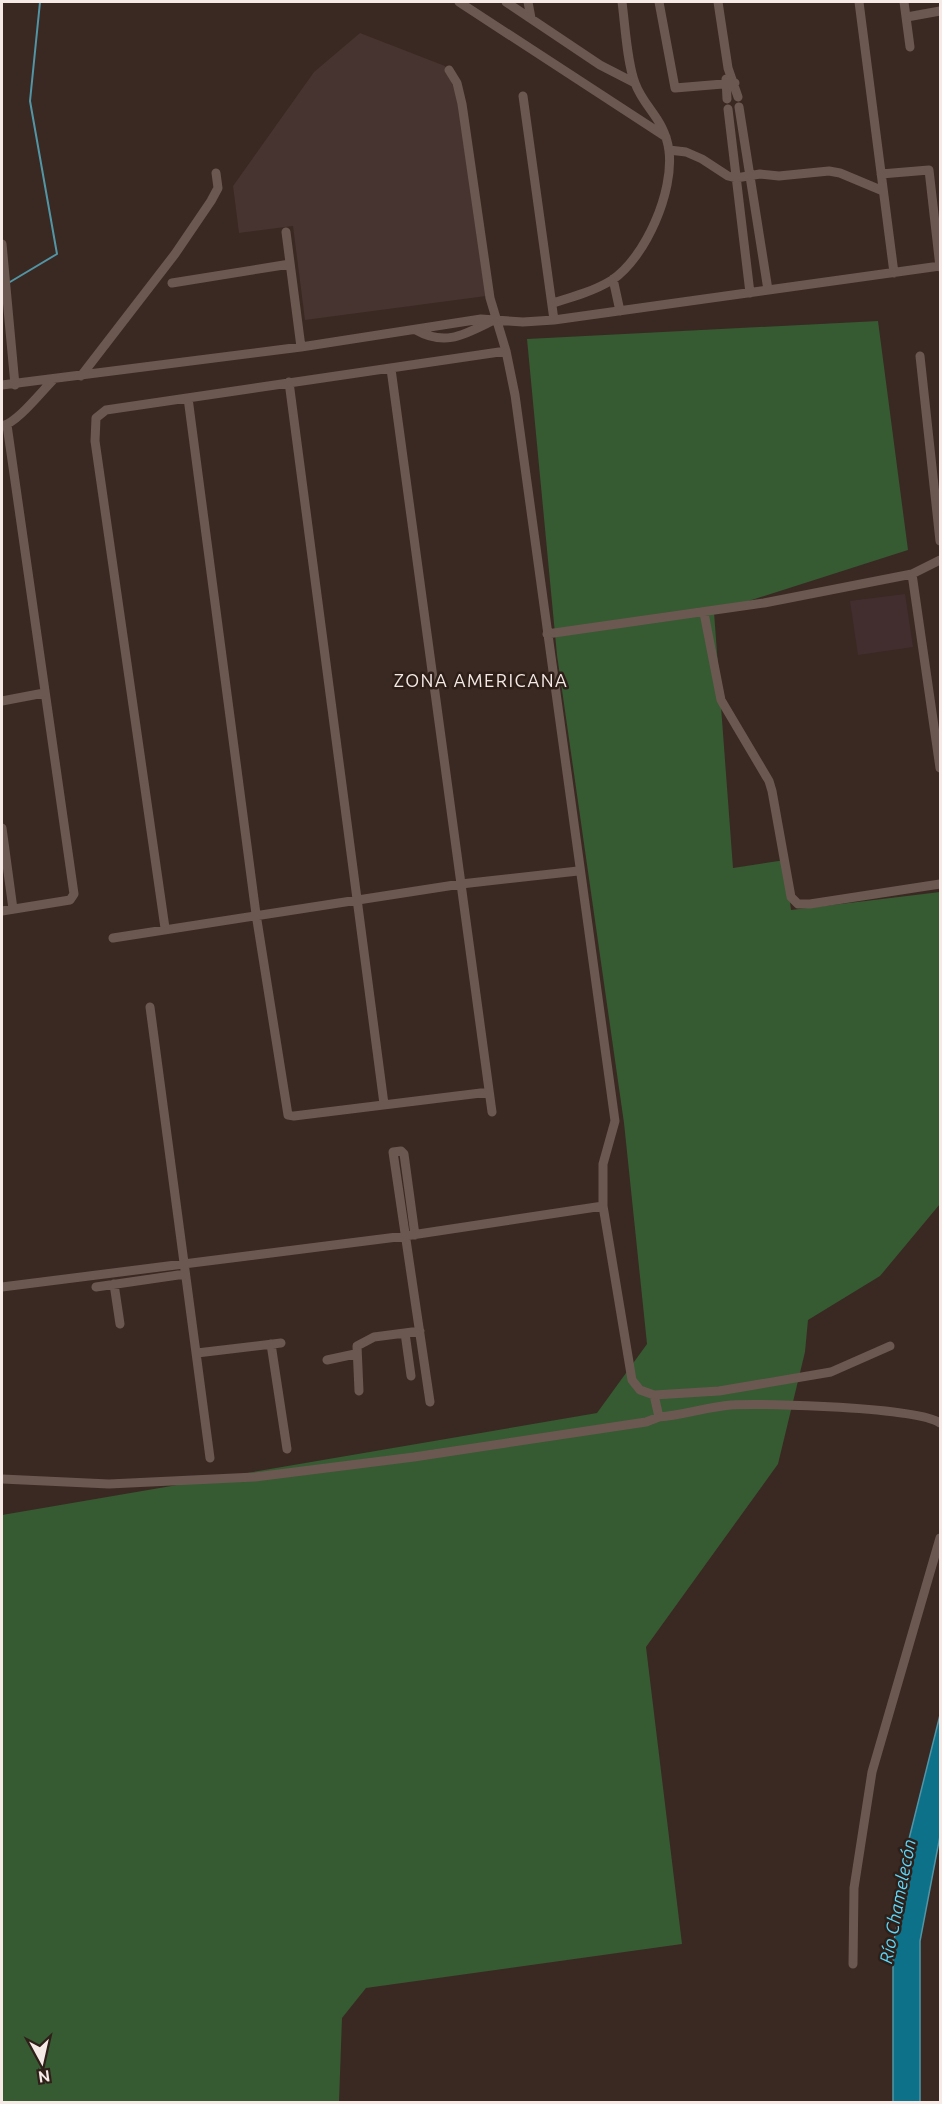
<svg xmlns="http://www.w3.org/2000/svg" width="942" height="2104" font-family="Ubuntu,sans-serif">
	<rect width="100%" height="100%" fill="#3a2822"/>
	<path fill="#432e2f" d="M 905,594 L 913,647 L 858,655 L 850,601 Z"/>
	<path fill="#473330" d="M 360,33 L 445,66 L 460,103 L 486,296 L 305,320 L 293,226 L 239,233 L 233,186 L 314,72 Z"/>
	<path fill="#365a31" d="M 878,321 L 908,550 L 714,612 L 733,868 L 785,860 L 791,910 L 940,892 L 940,1204 L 880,1276 L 808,1320 L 805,1352 L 778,1464 L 646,1647 L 682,1944 L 366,1988 L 342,2018 L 339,2102 L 2,2102 L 2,1515 L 597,1413 L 647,1344 L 624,1123 L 557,655 L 527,339 Z"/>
	<path fill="#0c7189" stroke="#5295a5" stroke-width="1.5" d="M 940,1715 L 940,1836 L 920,1941 L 920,2102 L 893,2102 L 893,1948 L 909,1839 Z"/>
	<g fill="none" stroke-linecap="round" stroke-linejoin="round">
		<path stroke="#5295a5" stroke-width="2" d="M 10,282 L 57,254 L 30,101 L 40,2"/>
		<path stroke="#6b5851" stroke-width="9" d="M 459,2 L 666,137
			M 506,2 L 600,65 L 635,83
			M 528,2 L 531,18
			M 659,2 L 675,88 L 735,83
			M 718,2 L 728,68 L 738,97
			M 859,2 L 894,273
			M 904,2 L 910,47
			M 907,17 L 940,11
			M 726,79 L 727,99
			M 523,96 L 554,320
			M 739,107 L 768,290
			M 728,109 L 750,293
			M 669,150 L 686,152 L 702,159 L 728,176 L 736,178 L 760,174 L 779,176 L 829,171 L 840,173 L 883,191
			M 881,174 L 929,170 L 940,267
			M 286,232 L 301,347
			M 2,244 L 15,385
			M 613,279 L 620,311
			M 172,283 L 290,264
			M 553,303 C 573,297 594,291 612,280 C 646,257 674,191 669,151 C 665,119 644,108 635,83 C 627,63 625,24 622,2
			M 416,330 C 446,347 465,334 494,320
			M 920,356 L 940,541
			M 391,369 L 492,1112
			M 81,376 L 175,254 L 211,201 L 218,188 L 216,173
			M 289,382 L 384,1104
			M 2,385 L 301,347 L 481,319 L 523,322 L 554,320 L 940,266
			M 188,398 L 256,914 L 288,1115 L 294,1116 L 489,1092
			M 2,426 C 17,423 41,392 53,380
			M 912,574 L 940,768
			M 704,613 L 721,700 L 769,781 L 772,791 L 791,897 L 798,904 L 810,904 L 940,884
			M 547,634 L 764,603 L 912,574 L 940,560
			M 2,701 L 44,693
			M 2,828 L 13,909
			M 2,911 L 70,900 L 74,894 L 7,425
			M 165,928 L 95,441 L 96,418 L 106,410 L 506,351
			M 113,938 L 461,884 L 578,871
			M 150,1007 L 210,1458
			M 603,1206 L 632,1380 L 640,1390 L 654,1395 L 719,1391 L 831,1372 L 890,1346
			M 415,1235 L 404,1154 L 401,1151 L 393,1152 L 430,1402
			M 114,1284 L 120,1324
			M 2,1287 L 405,1236 L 603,1206 L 603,1164 L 615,1121 L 515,395 L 506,351 L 490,298 L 462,104 L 457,83 L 449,70
			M 96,1287 L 185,1274
			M 405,1333 L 411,1376
			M 271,1344 L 287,1449
			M 197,1353 L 281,1343
			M 327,1360 L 355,1354
			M 359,1391 L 357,1346 L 374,1337 L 420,1331
			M 659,1417 C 684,1415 707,1407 731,1405 C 766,1403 916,1407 940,1423
			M 2,1479 L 109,1484 L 255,1477 L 414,1457 L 646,1422 L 659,1417 L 654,1395
			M 853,1964 L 854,1888 L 872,1772 L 940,1538"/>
	</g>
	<g text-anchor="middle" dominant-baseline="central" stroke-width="5" stroke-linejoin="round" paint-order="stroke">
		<g font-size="18" letter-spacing="1.5" fill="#f6eae6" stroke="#2f1f19">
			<text x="481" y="680">ZONA AMERICANA</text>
		</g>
		<g font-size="18" font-style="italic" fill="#5bd8fa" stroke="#2f1f19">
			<text transform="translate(897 1901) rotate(-79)">Río Chamelecón</text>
		</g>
	</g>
	<rect width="942" height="2104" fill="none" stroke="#f6eae6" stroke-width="6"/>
	<g transform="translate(42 2062) rotate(172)" stroke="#2f1f19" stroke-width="4.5" paint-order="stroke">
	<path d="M0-4.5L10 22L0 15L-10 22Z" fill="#f6eae6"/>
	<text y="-9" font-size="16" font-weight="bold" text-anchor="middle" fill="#f6eae6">N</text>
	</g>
</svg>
